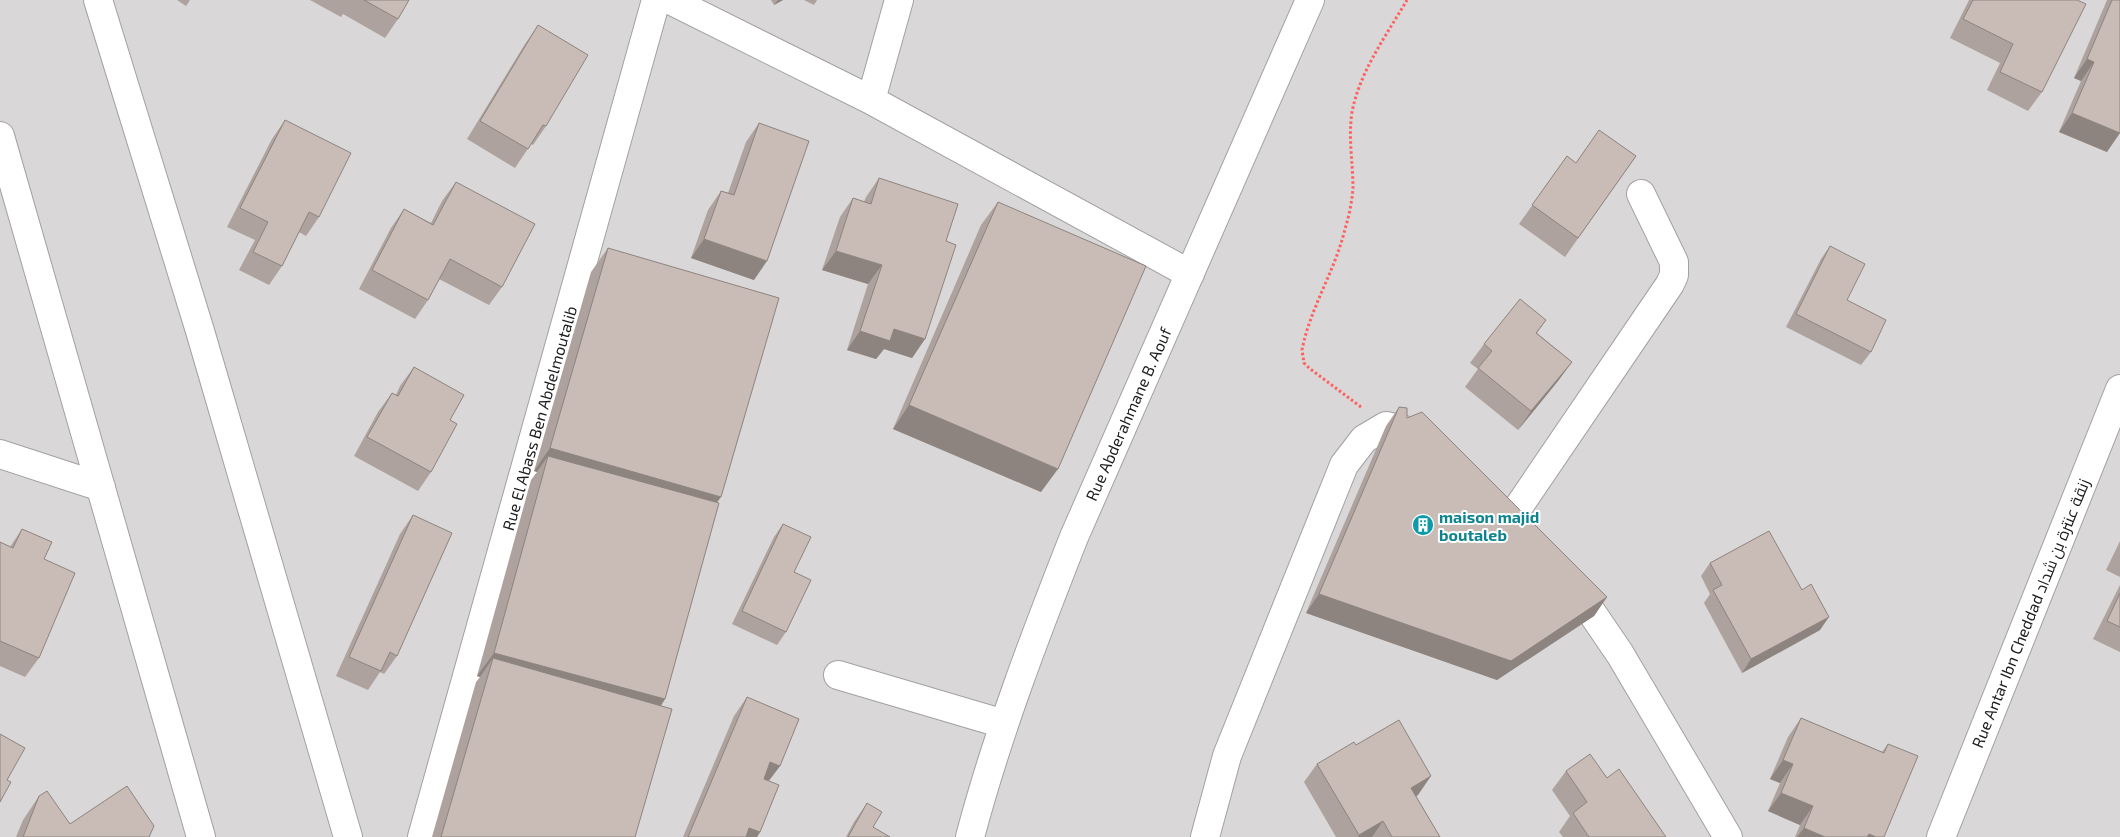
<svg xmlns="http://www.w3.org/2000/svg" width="2120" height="837" font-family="'Exo 2',Cairo,sans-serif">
	<rect width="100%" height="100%" fill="#ede7df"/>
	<path fill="#d9d7d7" d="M 0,0 L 2120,0 L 2120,837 L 0,837 Z"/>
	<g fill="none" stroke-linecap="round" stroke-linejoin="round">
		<g stroke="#a2a2a2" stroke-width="30">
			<path id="street" d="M 98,0 L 200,331 L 348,837
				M 670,0 L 871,100 L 1190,274
				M 871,100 L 899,0
				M 0,136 L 201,837
				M 0,454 L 101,487
				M 1515,512 L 1670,284 L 1674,275 L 1674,262 L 1641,194
				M 1573,585 L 1620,654 L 1728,837
				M 838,675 L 1004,724
				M 422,837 L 656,0
				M 970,837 C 997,735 1035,636 1074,537 L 1310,0
				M 1205,837 L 1227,756 L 1344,465 L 1364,439 L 1386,426 L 1408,431 L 1421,438
				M 1941,837 L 2120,389"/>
		</g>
		<path stroke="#ff5f5e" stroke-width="3" stroke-dasharray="2.5 2.5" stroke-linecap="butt" d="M 1361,407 L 1309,368 L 1304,363 L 1302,350 C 1310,308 1335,271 1345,229 C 1349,216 1352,202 1353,188 C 1353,163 1348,138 1352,112 C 1360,71 1386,36 1407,0"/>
		<use href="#street" stroke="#fff" stroke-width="28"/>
	</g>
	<path fill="#ada29d" d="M 177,0 L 190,0 L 186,6 Z
		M 310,0 L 409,0 L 398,19 L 385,38 L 343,14 L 341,17 Z
		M 771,0 L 783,0 L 774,5 Z
		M 804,0 L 817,0 L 814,5 Z
		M 1969,0 L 2077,0 L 2042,92 L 2028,111 L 1987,90 L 2000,63 L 1950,38 Z
		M 2107,0 L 2120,0 L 2107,152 L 2059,132 L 2081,81 L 2074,78 Z
		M 538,25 L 546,126 L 533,145 L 531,144 L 515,168 L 467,139 L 525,44 Z
		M 285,120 L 319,217 L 306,236 L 299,232 L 282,266 L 269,285 L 239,270 L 255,240 L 227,227 L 272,139 Z
		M 759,123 L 754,280 L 691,258 L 708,210 L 721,191 L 728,193 L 746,142 Z
		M 1567,156 L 1576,163 L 1636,156 L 1565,257 L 1519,224 Z
		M 879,178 L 946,241 L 925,339 L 912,358 L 884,349 L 876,359 L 847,350 L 868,284 L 822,270 L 840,217 L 853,198 L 864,202 L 866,197 Z
		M 456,182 L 502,287 L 489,305 L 439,279 L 428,300 L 415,319 L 359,289 L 391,228 L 404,209 L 431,223 L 442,201 Z
		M 998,202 L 1041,492 L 893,429 L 981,225 Z
		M 1830,246 L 1847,300 L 1871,352 L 1861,365 L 1786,327 L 1821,259 Z
		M 608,248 L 717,503 L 665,699 L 661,706 L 635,837 L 432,837 L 476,682 L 480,677 L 477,676 L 531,480 L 537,472 L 534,471 L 591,272 Z
		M 1546,320 L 1537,333 L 1572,362 L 1558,381 L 1518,430 L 1465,387 L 1478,369 L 1470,363 L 1484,344 Z
		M 414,367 L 450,420 L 431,472 L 418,491 L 354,456 L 378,412 L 392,393 L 396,395 L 400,386 Z
		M 1399,407 L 1407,418 L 1607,597 L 1594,616 L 1497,680 L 1306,613 L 1386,426 Z
		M 413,515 L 397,656 L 384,674 L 380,672 L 368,690 L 336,676 L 400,534 Z
		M 783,524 L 794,572 L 786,632 L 777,645 L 732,624 L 774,537 Z
		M 22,529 L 44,559 L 39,658 L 25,677 L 0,666 L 0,542 L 10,547 Z
		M 2120,541 L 2120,577 L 2106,570 Z
		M 1710,563 L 1820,630 L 1742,673 L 1704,603 L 1710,594 L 1701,576 Z
		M 2120,585 L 2120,652 L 2093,639 Z
		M 747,697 L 780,766 L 769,781 L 760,832 L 757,837 L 683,837 L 734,716 Z
		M 1801,718 L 1882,752 L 1888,744 L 1884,837 L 1795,837 L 1800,825 L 1768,811 L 1780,783 L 1770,779 L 1788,737 Z
		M 1356,745 L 1418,795 L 1416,796 L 1440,837 L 1336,837 L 1304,782 L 1317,764 Z
		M 1566,771 L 1607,778 L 1666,837 L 1563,837 L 1559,832 L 1570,816 L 1552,790 Z
		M 39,796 L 70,824 L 149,837 L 16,837 L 23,820 Z
		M 867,803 L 873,827 L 890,837 L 846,837 L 854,822 Z"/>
	<path fill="#8d847f" d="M 778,0 L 783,0 L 774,5 Z
		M 2087,59 L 2094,62 L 2081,81 L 2074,78 Z
		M 2072,113 L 2120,133 L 2107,152 L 2059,132 Z
		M 704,239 L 767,261 L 754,280 L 691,258 Z
		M 836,251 L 882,265 L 868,284 L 822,270 Z
		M 894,329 L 925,339 L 912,358 L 884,349 L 876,359 L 847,350 L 860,331 Z
		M 1572,362 L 1558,381 L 1518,430 L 1531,411 Z
		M 909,405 L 1058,469 L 1041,492 L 893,429 Z
		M 550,448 L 721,497 L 704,520 L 548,456 L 537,472 L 534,471 Z
		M 1319,594 L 1607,597 L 1594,616 L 1497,680 L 1306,613 Z
		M 1829,617 L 1820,630 L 1742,673 L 1751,659 Z
		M 494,653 L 665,699 L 649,723 L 493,658 L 480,677 L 477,676 Z
		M 1783,760 L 1793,764 L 1780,783 L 1770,779 Z
		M 770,762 L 780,766 L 766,784 L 757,781 Z
		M 1431,776 L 1418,795 L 1398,807 L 1411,788 Z
		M 1781,793 L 1813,806 L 1800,825 L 1768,811 Z
		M 1383,821 L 1372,837 L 1358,837 L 1359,835 Z
		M 749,828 L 760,832 L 757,837 L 743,837 Z
		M 1804,828 L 1825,837 L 1797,837 Z
		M 1869,834 L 1876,837 L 1866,837 Z"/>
	<path fill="#c9bcb6" stroke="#8d847f" d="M 364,0 L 409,0 L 398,19 Z
		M 1973,0 L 2077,0 L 2086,4 L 2042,92 L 2000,72 L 2013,44 L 1963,19 Z
		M 2112,0 L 2120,0 L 2120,133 L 2072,113 L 2094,62 L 2087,59 Z
		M 538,25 L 588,55 L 546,126 L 543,125 L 528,149 L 480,121 Z
		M 285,120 L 351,153 L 319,217 L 309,212 L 282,266 L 253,252 L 268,222 L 240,208 Z
		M 759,123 L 809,141 L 767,261 L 704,239 L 721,191 L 734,195 Z
		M 1599,130 L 1636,156 L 1578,238 L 1532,205 L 1567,156 L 1576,163 Z
		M 879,178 L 958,204 L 946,241 L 956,245 L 925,339 L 894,329 L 890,341 L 860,331 L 882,265 L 836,251 L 853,198 L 871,204 Z
		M 456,182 L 535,224 L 502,287 L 450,259 L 428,300 L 372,270 L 404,209 L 433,225 Z
		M 998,202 L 1146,266 L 1058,469 L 909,405 Z
		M 1830,246 L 1865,264 L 1847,300 L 1886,320 L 1871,352 L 1796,314 Z
		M 608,248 L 779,298 L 721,497 L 550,448 Z
		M 1520,299 L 1546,320 L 1536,333 L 1572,362 L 1531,411 L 1478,368 L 1492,351 L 1484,344 Z
		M 414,367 L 464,395 L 450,420 L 457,424 L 431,472 L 367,437 L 392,393 L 398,396 Z
		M 1399,407 L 1407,408 L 1407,418 L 1422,412 L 1607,597 L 1511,661 L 1319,594 Z
		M 548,456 L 719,503 L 665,699 L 494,653 Z
		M 413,515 L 452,533 L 397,656 L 390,652 L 381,671 L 349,657 Z
		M 783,524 L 811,537 L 794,572 L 811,580 L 786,632 L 742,611 Z
		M 22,529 L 52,542 L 44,559 L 75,573 L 39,658 L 0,641 L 0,542 L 13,548 Z
		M 1769,531 L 1802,590 L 1811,584 L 1829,617 L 1751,659 L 1713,590 L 1722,585 L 1710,563 Z
		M 2120,593 L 2120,627 L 2107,621 Z
		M 493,658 L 672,709 L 635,837 L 441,837 Z
		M 747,697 L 799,719 L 780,766 L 770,762 L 764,779 L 779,785 L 760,832 L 749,828 L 746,837 L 688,837 Z
		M 1801,718 L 1884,753 L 1888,744 L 1918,756 L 1884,837 L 1876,837 L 1869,834 L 1867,837 L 1825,837 L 1804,828 L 1813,806 L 1781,793 L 1793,764 L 1783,760 Z
		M 1399,720 L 1431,776 L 1411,788 L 1440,837 L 1392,837 L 1383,821 L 1359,835 L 1317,764 L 1354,742 L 1356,745 Z
		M 0,734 L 25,748 L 7,780 L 11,782 L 0,802 Z
		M 1590,754 L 1607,778 L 1619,769 L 1666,837 L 1589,837 L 1573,813 L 1587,802 L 1566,771 Z
		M 127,786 L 154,826 L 149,837 L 23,837 L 39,796 L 47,791 L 70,824 Z
		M 867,803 L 882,812 L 873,827 L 890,837 L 848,837 Z"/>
	<defs>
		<g id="building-disc" transform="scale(1.125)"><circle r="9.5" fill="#0f9aa8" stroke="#fff"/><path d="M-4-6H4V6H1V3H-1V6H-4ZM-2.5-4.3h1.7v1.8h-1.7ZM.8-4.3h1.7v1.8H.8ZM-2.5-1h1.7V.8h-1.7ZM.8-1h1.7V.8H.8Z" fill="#fff"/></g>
	</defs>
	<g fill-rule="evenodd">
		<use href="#building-disc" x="1423" y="525"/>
	</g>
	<g text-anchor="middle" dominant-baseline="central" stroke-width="4" stroke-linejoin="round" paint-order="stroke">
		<g font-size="16" fill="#1b1b1b" stroke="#fff">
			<text transform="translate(1128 414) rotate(-66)">Rue Abderahmane B. Aouf</text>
			<text transform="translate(539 418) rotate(-74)">Rue El Abass Ben Abdelmoutalib</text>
			<text transform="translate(2030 613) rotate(-68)">Rue Antar Ibn Cheddad زنقة عنترة بن شداد</text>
		</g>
		<g font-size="16" font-weight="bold" fill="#0d838f" stroke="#fff" text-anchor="start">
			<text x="1439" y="516">maison majid<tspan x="1439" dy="18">boutaleb</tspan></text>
		</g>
	</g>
</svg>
